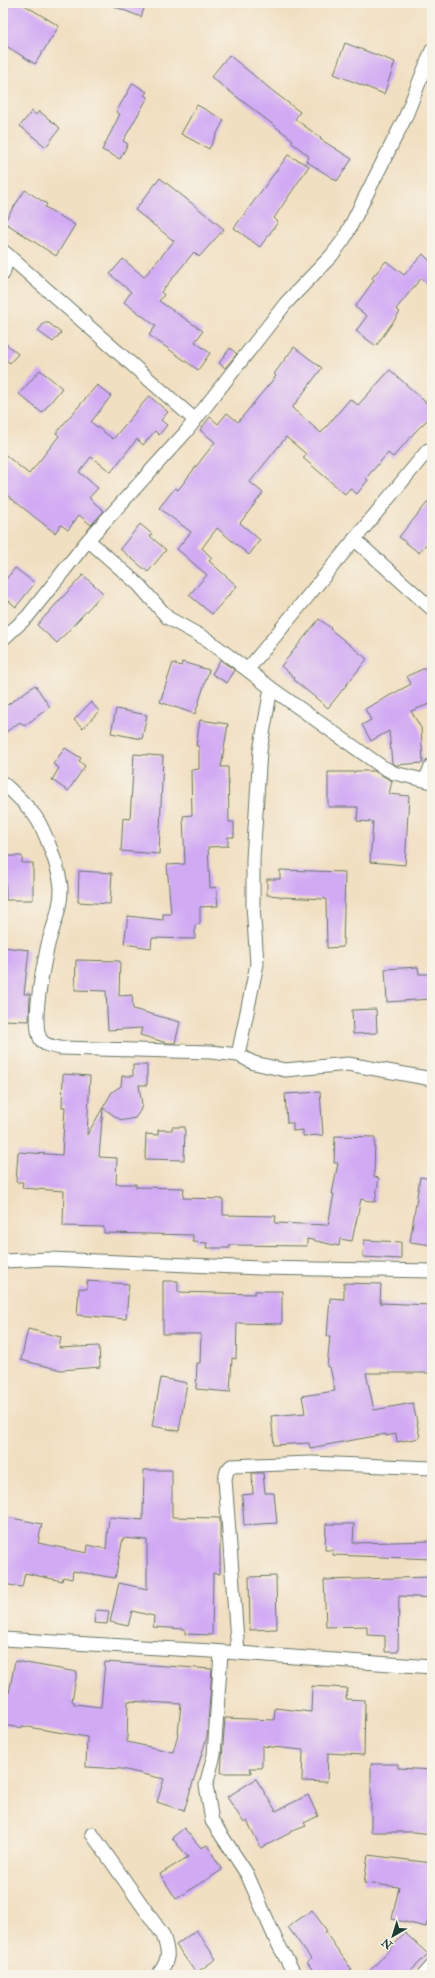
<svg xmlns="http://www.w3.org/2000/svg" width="435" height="1978" font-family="'IM FELL Double Pica',serif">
	<rect width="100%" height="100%" fill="#f7f3e8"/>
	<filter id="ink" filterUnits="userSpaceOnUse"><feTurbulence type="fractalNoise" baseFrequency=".025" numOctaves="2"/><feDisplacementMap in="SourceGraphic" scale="8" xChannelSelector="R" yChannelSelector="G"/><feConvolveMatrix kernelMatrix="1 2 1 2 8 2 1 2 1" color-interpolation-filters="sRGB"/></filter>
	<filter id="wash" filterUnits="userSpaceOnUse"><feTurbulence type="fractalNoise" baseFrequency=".012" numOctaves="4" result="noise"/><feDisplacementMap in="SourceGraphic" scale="16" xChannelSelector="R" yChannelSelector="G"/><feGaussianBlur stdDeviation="0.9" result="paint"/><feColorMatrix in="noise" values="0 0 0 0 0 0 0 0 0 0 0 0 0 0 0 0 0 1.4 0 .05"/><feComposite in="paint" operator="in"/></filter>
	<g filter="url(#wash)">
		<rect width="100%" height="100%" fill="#f1dfc1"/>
		<g id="blocks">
			<path fill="#d1aaf4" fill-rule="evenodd" d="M 3,3 L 21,3 L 59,26 L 35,64 L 3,44 Z
				M 106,3 L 146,3 L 141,17 Z
				M 345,43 L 395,62 L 384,94 L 334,74 Z
				M 229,55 L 274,92 L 300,112 L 295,119 L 321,138 L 320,139 L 352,159 L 337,181 L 306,161 L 309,156 L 291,142 L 293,140 L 211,77 Z
				M 133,83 L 147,92 L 144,95 L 148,97 L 123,141 L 128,144 L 120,159 L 102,150 L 120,114 L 116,112 Z
				M 197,105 L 224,120 L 209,149 L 181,134 Z
				M 32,111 L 36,115 L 39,111 L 60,128 L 46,147 L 20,126 Z
				M 288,155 L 309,166 L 274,218 L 278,222 L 260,247 L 234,228 Z
				M 160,178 L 224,229 L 199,257 L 194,252 L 161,292 L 164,295 L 159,301 L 203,331 L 195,342 L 210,353 L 198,370 L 149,335 L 156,326 L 124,302 L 131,292 L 110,274 L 123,259 L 144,277 L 174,241 L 135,210 Z
				M 25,190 L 47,204 L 45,207 L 75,225 L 56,256 L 4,222 Z
				M 423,254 L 432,263 L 432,288 L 421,278 L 396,309 L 400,312 L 376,346 L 356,331 L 367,316 L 355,307 L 374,280 L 372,278 L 386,261 L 404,275 Z
				M 44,323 L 49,323 L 61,333 L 53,342 L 38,331 Z
				M 3,341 L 18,354 L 10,363 L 3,358 Z
				M 294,347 L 322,368 L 292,408 L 321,433 L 350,399 L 358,405 L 390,370 L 432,408 L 432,415 L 415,432 L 393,457 L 388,453 L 366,478 L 368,480 L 357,494 L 350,488 L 345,494 L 303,458 L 306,454 L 286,437 L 250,482 L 263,493 L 240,523 L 260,540 L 249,555 L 217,528 L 202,548 L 212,558 L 209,561 L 237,586 L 212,614 L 189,595 L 207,575 L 177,549 L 191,532 L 159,508 L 175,488 L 178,490 L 215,442 L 200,430 L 210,417 L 218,424 L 227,413 L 238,422 L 276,376 L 274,374 Z
				M 230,348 L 237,354 L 225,368 L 219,363 Z
				M 40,370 L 62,388 L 42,413 L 19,394 Z
				M 97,385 L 111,396 L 91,422 L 113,439 L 149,396 L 168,412 L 161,420 L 167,425 L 159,435 L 155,431 L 143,445 L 137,439 L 111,472 L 91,457 L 79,472 L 98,488 L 89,498 L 104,511 L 91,525 L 79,515 L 68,530 L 61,525 L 55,533 L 3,492 L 3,453 L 29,474 L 59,436 L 56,433 Z
				M 432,497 L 432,537 L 419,553 L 399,537 Z
				M 140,524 L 152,534 L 150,536 L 166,550 L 148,572 L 120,549 Z
				M 15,568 L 35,583 L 16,607 L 3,596 L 3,583 Z
				M 83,575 L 103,593 L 57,643 L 37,625 Z
				M 319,619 L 331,628 L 330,629 L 367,659 L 328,708 L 294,680 L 295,678 L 281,666 Z
				M 220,660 L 235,670 L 227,683 L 212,674 Z
				M 182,662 L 209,670 L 195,714 L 160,702 L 173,663 L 181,666 Z
				M 432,665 L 432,703 L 411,711 L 421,728 L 423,763 L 395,765 L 392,763 L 389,731 L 371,741 L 362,725 L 371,720 L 365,709 L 411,684 L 407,676 Z
				M 35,685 L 50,707 L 24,726 L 20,722 L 3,734 L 3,708 Z
				M 91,702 L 99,711 L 83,728 L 74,720 Z
				M 116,709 L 147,715 L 142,739 L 111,733 Z
				M 200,720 L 228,724 L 221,767 L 228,767 L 229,822 L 234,822 L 234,837 L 228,837 L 228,846 L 208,847 L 210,888 L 216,887 L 218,906 L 200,907 L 200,924 L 195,925 L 195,939 L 152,938 L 151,948 L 124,944 L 128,916 L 163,920 L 163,914 L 171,914 L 167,865 L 185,864 L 183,816 L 192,815 L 191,770 L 199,769 L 199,746 L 196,746 Z
				M 65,748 L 81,758 L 79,761 L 85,766 L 68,791 L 52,780 L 59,768 L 53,764 Z
				M 134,754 L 163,756 L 159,854 L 121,851 L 123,818 L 130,819 Z
				M 355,771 L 374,771 L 392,781 L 389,794 L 409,796 L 405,865 L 370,862 L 373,822 L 357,821 L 358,807 L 328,807 L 328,772 L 355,772 Z
				M 5,856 L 22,856 L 22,863 L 33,863 L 33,900 L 6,900 Z
				M 280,870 L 345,872 L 343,947 L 327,948 L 326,899 L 280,897 L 280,896 L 267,895 L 267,879 L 280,879 Z
				M 79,871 L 112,873 L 110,904 L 78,902 Z
				M 3,947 L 29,950 L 24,994 L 30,994 L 29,1021 L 3,1020 Z
				M 76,960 L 120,961 L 119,996 L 132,995 L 133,1009 L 180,1022 L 175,1043 L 167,1043 L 140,1035 L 142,1028 L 108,1030 L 106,991 L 75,990 Z
				M 418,967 L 419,974 L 429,974 L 431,999 L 387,1002 L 385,969 Z
				M 376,1009 L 377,1033 L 353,1034 L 352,1010 Z
				M 133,1065 L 147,1065 L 147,1085 L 139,1085 L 142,1105 L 140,1111 L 135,1118 L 125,1120 L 119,1119 L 103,1108 L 99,1157 L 117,1158 L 116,1184 L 136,1184 L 136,1187 L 184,1188 L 183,1198 L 223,1199 L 223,1215 L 276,1216 L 275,1223 L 328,1225 L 334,1194 L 332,1194 L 338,1163 L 334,1163 L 335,1136 L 375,1137 L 374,1177 L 379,1178 L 375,1202 L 361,1199 L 352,1241 L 340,1239 L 339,1246 L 307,1239 L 307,1246 L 230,1245 L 230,1248 L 206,1248 L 207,1243 L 193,1242 L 193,1235 L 104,1233 L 104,1227 L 63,1226 L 64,1191 L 22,1188 L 23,1182 L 16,1182 L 18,1152 L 62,1155 L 65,1107 L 62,1107 L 63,1074 L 90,1076 L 87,1135 L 112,1092 L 121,1086 L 122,1076 L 133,1076 Z
				M 320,1092 L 323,1135 L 303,1136 L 303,1130 L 293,1131 L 293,1123 L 287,1123 L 285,1094 Z
				M 172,1127 L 185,1127 L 184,1160 L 145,1159 L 146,1134 L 158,1135 L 158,1130 L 172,1130 Z
				M 420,1177 L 432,1179 L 432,1245 L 410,1242 Z
				M 364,1240 L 401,1242 L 401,1259 L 363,1257 Z
				M 87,1281 L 129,1284 L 126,1319 L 77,1315 L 79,1288 L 87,1289 Z
				M 163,1281 L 178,1281 L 178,1292 L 255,1294 L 255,1291 L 282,1291 L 282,1324 L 237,1323 L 236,1359 L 232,1358 L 230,1392 L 196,1389 L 197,1363 L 200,1363 L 201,1334 L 163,1334 Z
				M 344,1283 L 381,1284 L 380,1303 L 432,1305 L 432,1373 L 366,1373 L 374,1410 L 413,1403 L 420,1438 L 397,1442 L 396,1434 L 386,1436 L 386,1434 L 310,1448 L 309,1443 L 274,1445 L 271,1416 L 305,1413 L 302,1396 L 335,1391 L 330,1367 L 327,1367 L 330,1336 L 327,1336 L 330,1298 L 344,1299 Z
				M 28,1329 L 61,1337 L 59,1348 L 99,1346 L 100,1367 L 61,1370 L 21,1360 Z
				M 161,1378 L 187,1383 L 179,1431 L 152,1426 Z
				M 144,1470 L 172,1470 L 172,1517 L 220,1518 L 220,1574 L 213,1573 L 212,1635 L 185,1634 L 185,1629 L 153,1627 L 154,1616 L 132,1611 L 128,1626 L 110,1622 L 119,1583 L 147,1589 L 147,1540 L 123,1538 L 115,1578 L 73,1571 L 72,1579 L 63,1577 L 62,1581 L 25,1573 L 22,1587 L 3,1584 L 3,1540 L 7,1517 L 42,1524 L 38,1543 L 87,1553 L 88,1545 L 106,1549 L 109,1517 L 143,1520 Z
				M 252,1473 L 263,1473 L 265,1493 L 274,1493 L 277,1523 L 244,1525 L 242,1495 L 253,1494 Z
				M 326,1524 L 354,1524 L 353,1543 L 432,1541 L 432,1559 L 333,1555 L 333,1550 L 325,1550 Z
				M 276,1576 L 277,1629 L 250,1630 L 249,1577 Z
				M 432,1577 L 432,1598 L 399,1596 L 398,1652 L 385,1652 L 385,1636 L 367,1635 L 367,1626 L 326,1627 L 324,1580 Z
				M 96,1610 L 109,1611 L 107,1624 L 94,1623 Z
				M 15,1661 L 77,1672 L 72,1701 L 74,1702 L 74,1704 L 101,1707 L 105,1662 L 212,1669 L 207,1737 L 184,1811 L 157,1802 L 164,1779 L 122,1769 L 86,1767 L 87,1737 L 22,1726 L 21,1728 L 3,1725 L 3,1692 L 9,1693 ZM 128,1701 L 181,1704 L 178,1734 L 173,1752 L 127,1742 Z
				M 312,1686 L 347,1688 L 346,1699 L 365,1700 L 364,1755 L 328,1753 L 327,1782 L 302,1781 L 303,1750 L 262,1746 L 262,1768 L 249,1768 L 252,1773 L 221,1773 L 225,1718 L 274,1720 L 275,1708 L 311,1712 Z
				M 371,1764 L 398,1764 L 398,1768 L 432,1770 L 432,1834 L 414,1832 L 371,1832 Z
				M 256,1779 L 276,1811 L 308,1795 L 318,1816 L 304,1823 L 306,1826 L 290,1832 L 290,1833 L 261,1848 L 247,1821 L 244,1823 L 227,1797 Z
				M 184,1828 L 201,1848 L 207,1845 L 222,1870 L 176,1899 L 160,1874 L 188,1857 L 172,1838 Z
				M 368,1855 L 432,1863 L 432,1902 L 426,1927 L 392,1919 L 399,1887 L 364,1883 Z
				M 312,1910 L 327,1931 L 325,1932 L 352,1970 L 345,1975 L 316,1975 L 307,1962 L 311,1959 L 288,1927 Z
				M 196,1930 L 216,1959 L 196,1973 L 176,1945 Z
				M 405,1933 L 428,1954 L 407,1975 L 366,1975 Z"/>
		</g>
	</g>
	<g filter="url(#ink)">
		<use href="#blocks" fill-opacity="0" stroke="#687665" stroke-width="1"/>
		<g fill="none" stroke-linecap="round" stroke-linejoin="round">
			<g stroke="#687665" stroke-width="15">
				<path id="street" d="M 3,251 L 195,420
					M 3,274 L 8,255
					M 354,539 L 432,609
					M 88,540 L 139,585 L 168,618 L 208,640 L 271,688 L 381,766 L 394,773 L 432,782
					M 3,639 L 28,616 L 88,540 L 185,433 L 286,303 L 332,255 L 344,239 L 405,118 L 432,50
					M 248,669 L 428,450
					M 425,780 L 432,765
					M 3,783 C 14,793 26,804 35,816 C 45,830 61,873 61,890 C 61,912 51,929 47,949 C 43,968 31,1024 41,1040 C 45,1046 53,1046 60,1048 L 211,1052 L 238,1055 L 254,1063 L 285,1070 L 348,1064 L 432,1079
					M 238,1055 L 257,964 L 253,905 L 253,859 L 260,751 L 271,688
					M 3,1261 L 50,1259 L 259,1268 L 432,1271
					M 3,1639 L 211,1651 L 432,1667
					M 221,1653 L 214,1755 L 206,1785 L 212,1821 L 247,1874 L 276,1940 L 295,1975
					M 238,1653 L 225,1479 L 227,1471 L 231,1466 L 311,1463 L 432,1468
					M 92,1834 L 163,1935 C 169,1953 170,1959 158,1975
					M 424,1975 L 432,1966"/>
			</g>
			<use href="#street" stroke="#fff" stroke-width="13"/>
		</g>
	</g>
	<rect width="435" height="1978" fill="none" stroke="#f7f3e8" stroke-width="16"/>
	<g transform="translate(393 1936) rotate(218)" stroke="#f7f3e8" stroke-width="3" paint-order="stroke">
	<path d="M0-3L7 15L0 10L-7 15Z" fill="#1f3d34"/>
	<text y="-6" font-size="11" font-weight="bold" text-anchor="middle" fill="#1f3d34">N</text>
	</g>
</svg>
